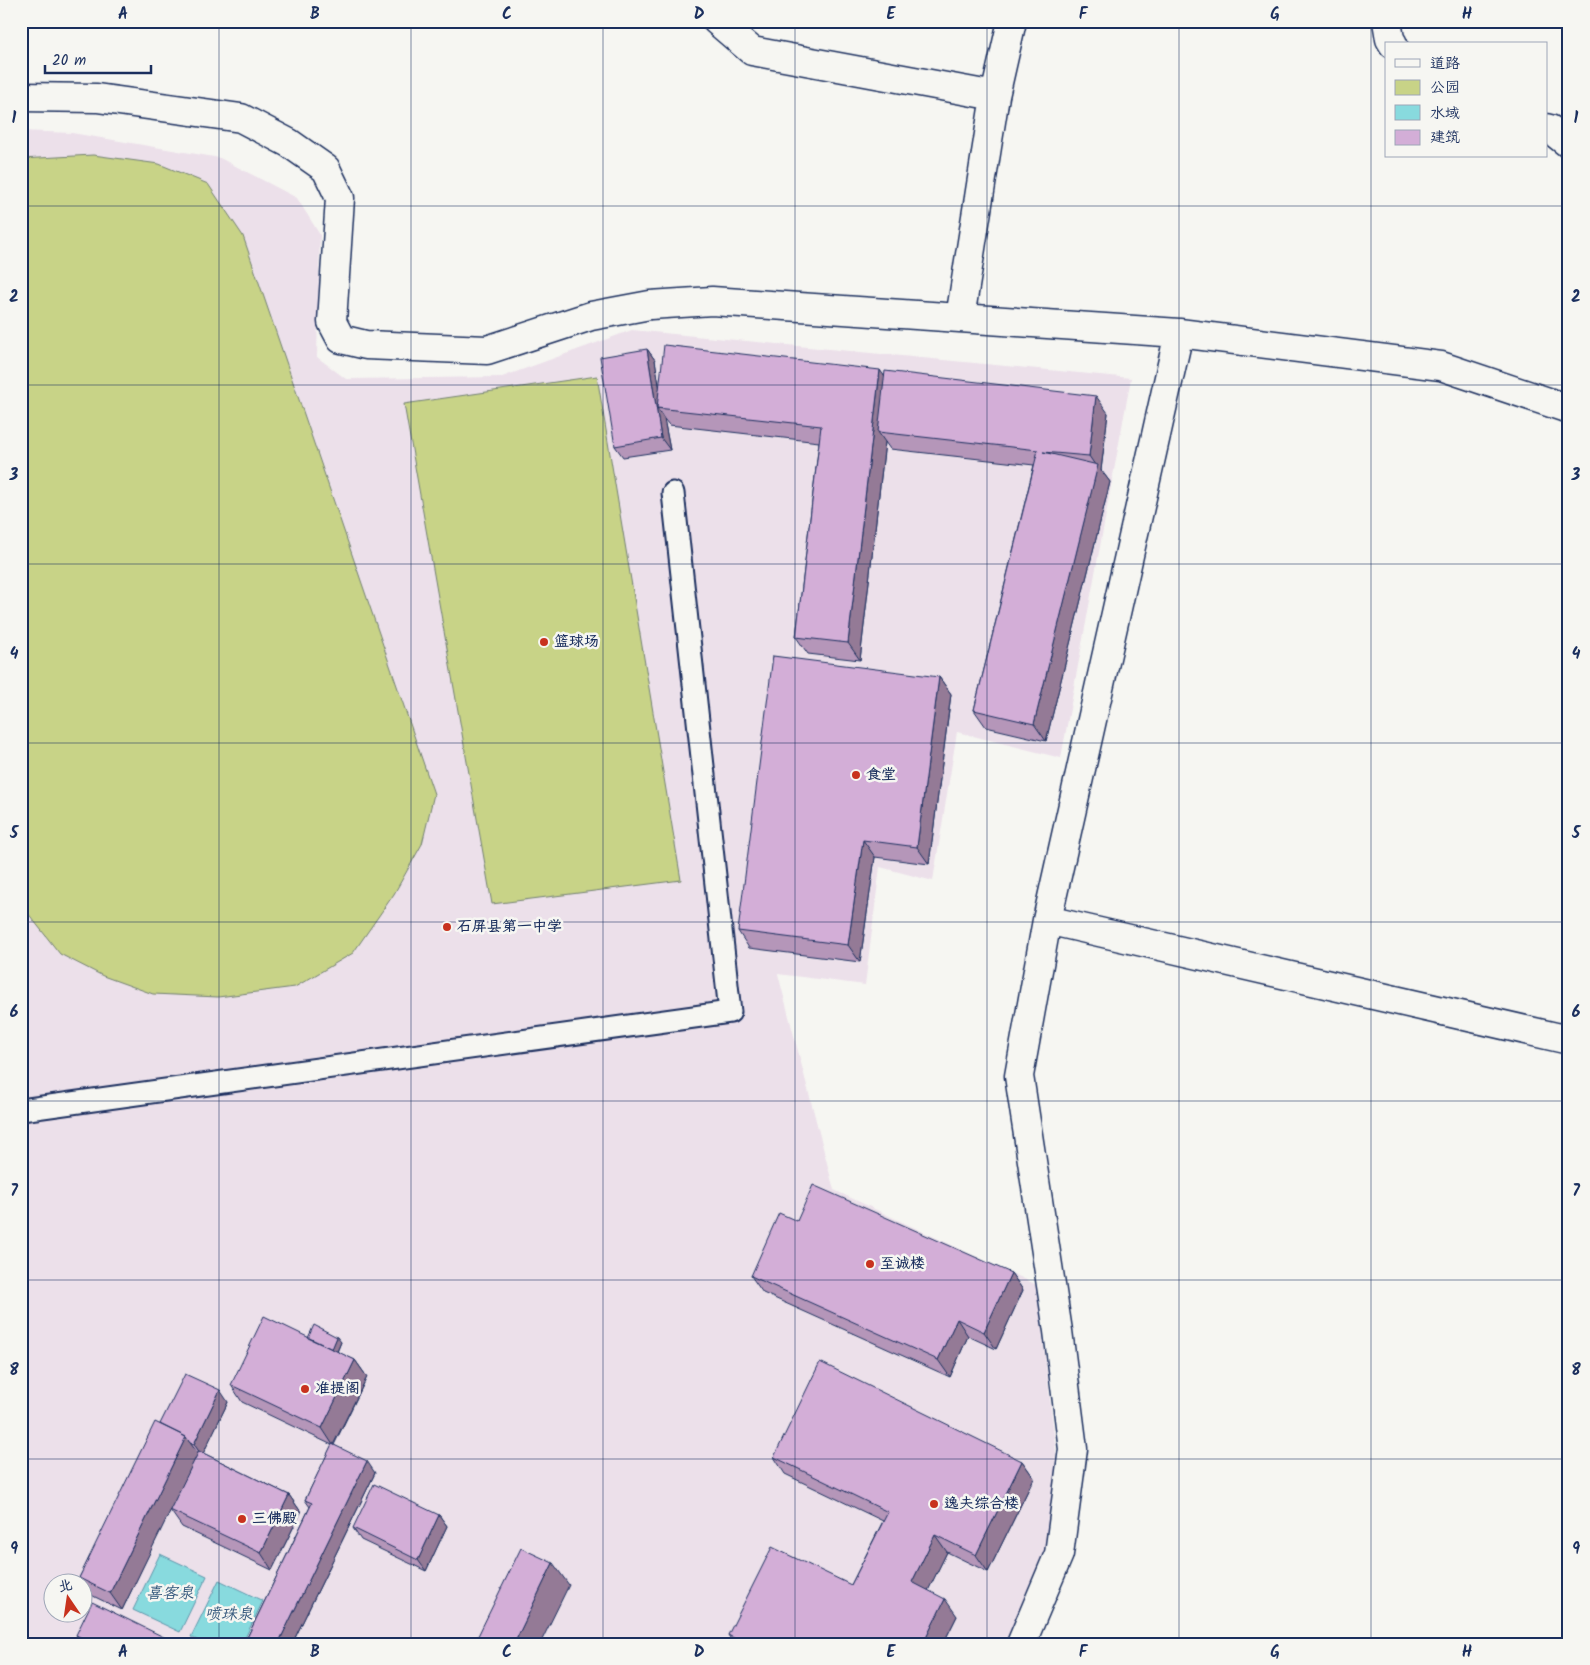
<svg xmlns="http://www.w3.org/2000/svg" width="1590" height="1665" font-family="Kalam,'LXGW WenKai TC',sans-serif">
	<rect width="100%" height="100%" fill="#f6f6f2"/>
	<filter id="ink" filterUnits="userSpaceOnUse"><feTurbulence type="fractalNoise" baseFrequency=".02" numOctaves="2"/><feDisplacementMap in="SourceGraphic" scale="10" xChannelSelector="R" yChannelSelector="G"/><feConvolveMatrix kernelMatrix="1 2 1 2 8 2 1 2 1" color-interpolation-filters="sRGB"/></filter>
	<g filter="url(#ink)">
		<path fill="#ece0ea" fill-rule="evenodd" d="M 21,131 L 72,133 L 220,158 L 297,198 L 320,235 L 317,357 L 346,379 L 502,377 L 632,330 L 1131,378 L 1061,758 L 957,732 L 933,881 L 880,867 L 865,985 L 778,974 L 834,1190 L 1037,1285 L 1056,1451 L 1052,1547 L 1016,1644 L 21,1644 ZM 52,1582 L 82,1582 L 82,1612 L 52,1612 Z"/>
		<path fill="#c8d387" stroke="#728172" d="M 93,155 L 159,164 L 208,184 L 243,236 L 434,794 L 422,844 L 394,894 L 353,953 L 295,987 L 218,997 L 153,994 L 103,976 L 60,954 L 27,912 L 21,896 L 21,159 Z
			M 597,376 L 681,880 L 492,904 L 404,404 Z"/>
		<path fill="#88dade" stroke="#5c96ab" d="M 160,1554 L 207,1576 L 180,1632 L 133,1610 Z
			M 219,1580 L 263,1601 L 242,1644 L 205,1644 L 191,1637 Z"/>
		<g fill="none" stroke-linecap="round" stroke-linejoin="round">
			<g stroke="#1b2f5e" stroke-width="25">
				<path id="lane" d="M 21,1110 L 730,1012 L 673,493"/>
			</g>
			<g stroke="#1b2f5e" stroke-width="31">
				<path id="street" d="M 717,21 L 752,51 L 995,96 L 1012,21
					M 1387,21 L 1390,39 L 1393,44
					M 21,97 L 97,98 L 241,118 L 289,143 L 326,169 L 340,198 L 332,322 L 341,339 L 366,345 L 487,350 L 591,316 L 650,305 L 712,301 L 1179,333 L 1441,366 L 1569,409
					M 1546,128 L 1550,129 L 1569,144
					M 960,318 L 995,96
					M 1047,920 L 1569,1040
					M 1021,1644 L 1059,1554 L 1073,1449 L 1058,1331 L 1019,1076 L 1047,920 L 1179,333"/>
			</g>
			<use href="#lane" stroke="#f6f6f2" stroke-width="21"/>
			<use href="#street" stroke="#f6f6f2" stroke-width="28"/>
		</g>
		<path fill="#b596b9" stroke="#1b2f5e" d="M 647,349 L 655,360 L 659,387 L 885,376 L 1108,413 L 1101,470 L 1110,482 L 1046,741 L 986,727 L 974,710 L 1034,465 L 890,449 L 885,442 L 860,660 L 808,654 L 796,637 L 819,442 L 669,425 L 664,419 L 670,450 L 623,457 L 615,446 Z
			M 939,677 L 951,694 L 929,864 L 875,857 L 860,962 L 749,948 L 738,931 Z
			M 797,1221 L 1011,1273 L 1023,1290 L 996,1349 L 968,1336 L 950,1377 L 763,1293 L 751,1276 Z
			M 308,1338 L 341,1342 L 337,1352 L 355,1360 L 367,1377 L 334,1445 L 375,1473 L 292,1644 L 244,1644 L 310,1507 L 305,1500 L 332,1445 L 242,1402 L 231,1385 Z
			M 228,1402 L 203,1453 L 289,1495 L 301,1512 L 272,1570 L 182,1527 L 170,1510 L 122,1610 L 91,1595 L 79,1578 L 160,1424 Z
			M 774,1457 L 1022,1461 L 1034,1478 L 988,1572 L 947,1552 L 928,1590 L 957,1616 L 943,1644 L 734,1644 L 728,1635 L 851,1585 L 883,1521 L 785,1474 Z
			M 439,1515 L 447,1526 L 426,1571 L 361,1540 L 353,1528 Z
			M 76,1635 L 178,1644 L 82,1644 Z"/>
		<path fill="#947a96" stroke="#1b2f5e" d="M 647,349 L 655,360 L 663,409 L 657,408 L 664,419 L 670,450 L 661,438 Z
			M 880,370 L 892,387 L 878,432 L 885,442 L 860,660 L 848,643 Z
			M 1096,396 L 1108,413 L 1101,470 L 1110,482 L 1046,741 L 1034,724 L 1097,468 L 1089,456 Z
			M 939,677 L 951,694 L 929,864 L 917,847 Z
			M 863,840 L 875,857 L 860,962 L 848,945 Z
			M 1011,1273 L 1023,1290 L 996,1349 L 984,1332 Z
			M 957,1319 L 968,1336 L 950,1377 L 938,1360 Z
			M 337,1337 L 341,1342 L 333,1361 L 329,1355 Z
			M 355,1360 L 367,1377 L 333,1445 L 322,1428 Z
			M 220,1390 L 228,1402 L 202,1456 L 194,1444 Z
			M 186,1437 L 198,1454 L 122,1610 L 110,1593 Z
			M 367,1461 L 375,1473 L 292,1644 L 278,1644 Z
			M 1022,1461 L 1034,1478 L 988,1572 L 976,1555 Z
			M 289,1495 L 301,1512 L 272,1570 L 261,1553 Z
			M 439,1515 L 447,1526 L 426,1571 L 418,1560 Z
			M 935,1535 L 947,1552 L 924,1599 L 912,1582 Z
			M 553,1563 L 569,1585 L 540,1644 L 514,1644 Z
			M 945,1599 L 957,1616 L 943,1644 L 923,1644 Z"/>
		<path fill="#d3aed7" stroke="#1b2f5e" d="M 664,345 L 880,370 L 848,643 L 796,637 L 821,426 L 657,408 Z
			M 647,349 L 661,438 L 615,446 L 600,357 Z
			M 885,371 L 1096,396 L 1089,456 L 1043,452 L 1098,465 L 1034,724 L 974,710 L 1038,450 L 878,432 Z
			M 773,656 L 939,677 L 917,847 L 863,840 L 848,945 L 738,931 Z
			M 813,1185 L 1011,1273 L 984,1332 L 957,1319 L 938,1360 L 751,1276 L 779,1213 L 797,1221 Z
			M 264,1316 L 355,1360 L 322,1428 L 231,1385 Z
			M 314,1325 L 337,1337 L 332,1349 L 308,1338 Z
			M 820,1362 L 1022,1461 L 976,1555 L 935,1535 L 912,1582 L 945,1599 L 923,1644 L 745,1644 L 728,1635 L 772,1547 L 851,1585 L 888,1512 L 774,1457 Z
			M 185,1374 L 220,1390 L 194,1444 L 190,1443 L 186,1437 L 160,1424 Z
			M 155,1422 L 186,1437 L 110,1593 L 79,1578 Z
			M 332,1444 L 367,1461 L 278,1644 L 244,1644 L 312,1503 L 305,1500 Z
			M 199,1451 L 289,1495 L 261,1553 L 170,1510 Z
			M 374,1484 L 439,1515 L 418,1560 L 353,1528 Z
			M 521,1548 L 553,1563 L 514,1644 L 474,1644 Z
			M 92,1602 L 178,1644 L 94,1644 L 76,1635 Z"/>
	</g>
	<path fill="none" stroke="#1b2f5e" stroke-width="1" stroke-opacity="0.55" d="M 219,21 L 219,1644M 411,21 L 411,1644M 603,21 L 603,1644M 795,21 L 795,1644M 987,21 L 987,1644M 1179,21 L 1179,1644M 1371,21 L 1371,1644M 21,206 L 1569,206M 21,385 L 1569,385M 21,564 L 1569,564M 21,743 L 1569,743M 21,922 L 1569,922M 21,1101 L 1569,1101M 21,1280 L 1569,1280M 21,1459 L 1569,1459"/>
	<g fill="#c8321e" stroke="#f6f6f2" stroke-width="2">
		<circle cx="544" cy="642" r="5"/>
		<circle cx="856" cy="775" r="5"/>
		<circle cx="447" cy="927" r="5"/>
		<circle cx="870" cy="1264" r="5"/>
		<circle cx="305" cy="1389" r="5"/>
		<circle cx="934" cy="1504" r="5"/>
		<circle cx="242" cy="1519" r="5"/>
	</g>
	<g text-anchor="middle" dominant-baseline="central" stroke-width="5" stroke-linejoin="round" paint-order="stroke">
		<g font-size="15" font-weight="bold" fill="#1b2f5e" stroke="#f6f6f2" text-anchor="start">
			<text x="554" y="642">篮球场</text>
			<text x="866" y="775">食堂</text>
			<text x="457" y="927">石屏县第一中学</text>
			<text x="880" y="1264">至诚楼</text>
			<text x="315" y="1389">准提阁</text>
			<text x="944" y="1504">逸夫综合楼</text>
			<text x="252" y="1519">三佛殿</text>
		</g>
		<g font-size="16" font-style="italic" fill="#365a7e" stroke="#f6f6f2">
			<text x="170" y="1593">喜客泉</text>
			<text x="229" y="1614">喷珠泉</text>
		</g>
	</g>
	<rect width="1590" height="1665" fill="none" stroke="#f6f6f2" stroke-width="55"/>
	<rect x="1385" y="42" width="162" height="115" fill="#f6f6f2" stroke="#9ea6b7"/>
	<rect x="1395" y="59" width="25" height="8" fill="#f6f6f2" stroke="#9ea6b7"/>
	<text x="1430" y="68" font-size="15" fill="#1b2f5e">道路</text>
	<rect x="1395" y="80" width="25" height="15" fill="#c8d387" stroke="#9ea6b7"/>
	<text x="1430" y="92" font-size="15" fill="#1b2f5e">公园</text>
	<rect x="1395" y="105" width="25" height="15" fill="#88dade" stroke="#9ea6b7"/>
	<text x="1430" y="118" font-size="15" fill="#1b2f5e">水域</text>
	<rect x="1395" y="130" width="25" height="15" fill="#d3aed7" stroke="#9ea6b7"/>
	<text x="1430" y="142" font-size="15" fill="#1b2f5e">建筑</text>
	<g transform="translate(68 1598) rotate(347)"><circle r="24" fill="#f6f6f2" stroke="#9ea6b7"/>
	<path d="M0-4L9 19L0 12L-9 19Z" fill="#c8321e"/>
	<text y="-8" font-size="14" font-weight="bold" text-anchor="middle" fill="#1b2f5e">北</text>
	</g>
	<path d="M45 65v8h106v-8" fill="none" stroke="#1b2f5e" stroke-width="2.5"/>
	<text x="52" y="65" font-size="15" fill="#1b2f5e" stroke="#f6f6f2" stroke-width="4" paint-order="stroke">20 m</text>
	<rect x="28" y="28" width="1534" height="1610" fill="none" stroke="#1b2f5e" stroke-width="2"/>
	<g font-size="16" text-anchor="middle" font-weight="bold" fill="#1b2f5e">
		<text x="123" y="19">A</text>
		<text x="315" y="19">B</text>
		<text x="507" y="19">C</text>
		<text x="699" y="19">D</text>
		<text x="891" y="19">E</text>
		<text x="1083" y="19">F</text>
		<text x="1275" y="19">G</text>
		<text x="1467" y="19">H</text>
		<text x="14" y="123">1</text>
		<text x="1576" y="123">1</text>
		<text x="14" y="302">2</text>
		<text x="1576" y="302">2</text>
		<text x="14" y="480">3</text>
		<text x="1576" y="480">3</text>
		<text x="14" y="659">4</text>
		<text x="1576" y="659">4</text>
		<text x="14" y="838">5</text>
		<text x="1576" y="838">5</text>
		<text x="14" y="1017">6</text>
		<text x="1576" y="1017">6</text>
		<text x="14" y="1196">7</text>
		<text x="1576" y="1196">7</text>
		<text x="14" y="1375">8</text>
		<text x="1576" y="1375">8</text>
		<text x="14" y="1554">9</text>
		<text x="1576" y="1554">9</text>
		<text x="123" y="1657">A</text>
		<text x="315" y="1657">B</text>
		<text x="507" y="1657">C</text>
		<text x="699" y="1657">D</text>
		<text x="891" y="1657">E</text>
		<text x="1083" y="1657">F</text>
		<text x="1275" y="1657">G</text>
		<text x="1467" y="1657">H</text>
	</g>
</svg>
